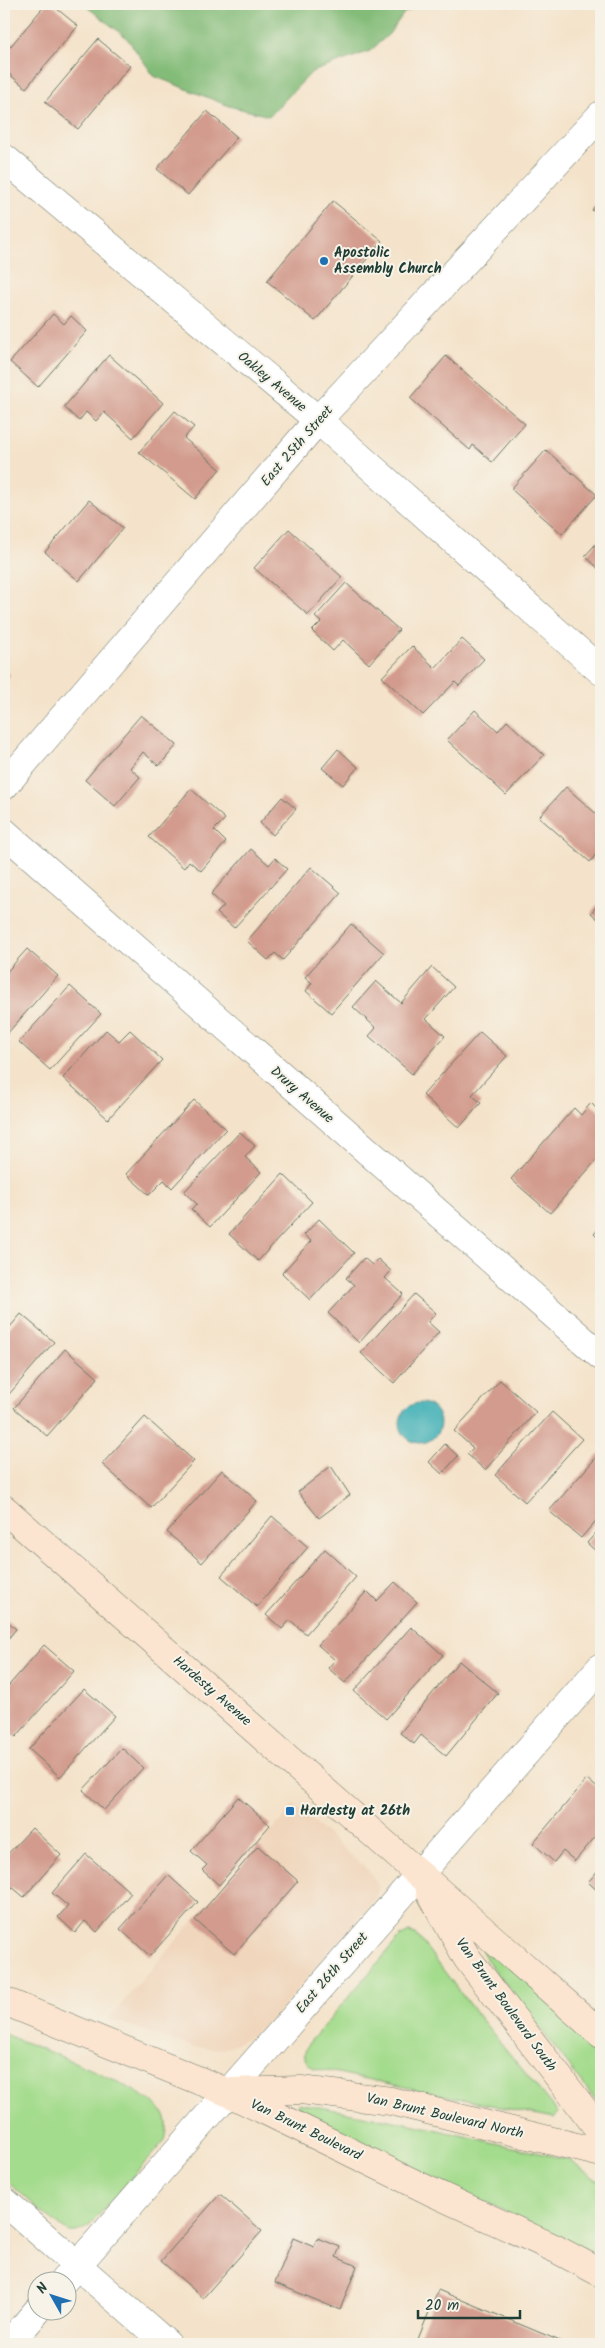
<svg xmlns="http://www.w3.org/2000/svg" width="605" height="2348" font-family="Kalam,sans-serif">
	<rect width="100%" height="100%" fill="#f7f3e8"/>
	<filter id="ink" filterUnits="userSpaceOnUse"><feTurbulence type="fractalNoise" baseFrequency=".02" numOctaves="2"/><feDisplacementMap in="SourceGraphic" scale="10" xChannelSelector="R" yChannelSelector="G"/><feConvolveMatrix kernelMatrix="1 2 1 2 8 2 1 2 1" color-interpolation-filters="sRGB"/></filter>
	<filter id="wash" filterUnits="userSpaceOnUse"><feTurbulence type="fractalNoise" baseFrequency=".0096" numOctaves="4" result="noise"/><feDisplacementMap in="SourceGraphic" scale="20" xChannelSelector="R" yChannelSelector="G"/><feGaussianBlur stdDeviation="1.12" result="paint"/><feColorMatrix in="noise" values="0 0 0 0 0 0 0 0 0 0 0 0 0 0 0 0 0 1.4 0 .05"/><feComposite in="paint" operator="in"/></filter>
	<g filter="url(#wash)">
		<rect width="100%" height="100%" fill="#f4e3ca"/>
		<path fill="#f0d6bc" d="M 294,1805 L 369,1871 L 379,1887 L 375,1899 L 273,2018 L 247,2039 L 222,2049 L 193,2047 L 108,2019 Z"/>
		<path fill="#a4dc8d" stroke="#628c60" d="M 409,1932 L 416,1934 L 472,2008 L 558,2113 L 553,2118 L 314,2068 C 303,2061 303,2055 308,2044 L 400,1937 Z
			M 486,1946 L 494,1950 L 601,2048 L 601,2107 L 487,1960 L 482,1951 Z
			M 4,2034 C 38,2048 145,2086 164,2114 C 169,2121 167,2132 165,2140 L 89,2226 C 83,2229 78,2233 71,2232 C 60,2231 15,2187 4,2178 Z
			M 299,2103 L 421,2126 L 570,2160 L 601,2183 L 601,2257 L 451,2186 L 308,2121 L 299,2113 Z"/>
		<path fill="#83bc78" stroke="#517c56" d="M 87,4 L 422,4 L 404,13 L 389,34 L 370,51 L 312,72 L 269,116 L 229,106 L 154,76 L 126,37 L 87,7 Z"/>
		<path fill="#3eafb6" stroke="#2e7675" d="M400 1423a20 20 0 1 1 40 0a20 20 0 1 1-40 0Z"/>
		<g id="blocks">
			<path fill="#d29b8d" d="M 46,4 L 51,4 L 78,26 L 26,88 L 4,70 L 4,54 Z
				M 98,39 L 130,66 L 78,129 L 45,102 Z
				M 207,111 L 237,137 L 188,195 L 157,169 Z
				M 601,199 L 601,219 L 592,210 Z
				M 333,201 L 382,241 L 315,321 L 267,281 Z
				M 53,314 L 64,324 L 71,316 L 87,331 L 38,387 L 10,362 Z
				M 109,355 L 163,403 L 133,438 L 104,412 L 96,421 L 86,412 L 79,421 L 64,407 Z
				M 446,356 L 525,424 L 492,462 L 473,445 L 470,450 L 410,398 Z
				M 175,411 L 194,427 L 184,438 L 220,469 L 195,499 L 139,452 Z
				M 546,450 L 597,495 L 562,534 L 511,489 Z
				M 89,500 L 123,528 L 79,581 L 45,552 Z
				M 289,529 L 342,577 L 308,615 L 254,568 Z
				M 601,538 L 601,571 L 585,556 Z
				M 346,583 L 399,630 L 369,664 L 343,640 L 333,651 L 312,631 L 321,622 L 315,617 Z
				M 462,639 L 484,659 L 459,686 L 455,682 L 423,715 L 382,677 L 412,646 L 435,668 Z
				M 4,669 L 10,675 L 4,682 Z
				M 475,710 L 498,731 L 507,721 L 544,755 L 506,795 L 447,740 Z
				M 141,715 L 177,745 L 159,766 L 143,752 L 130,768 L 140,777 L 115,806 L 85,780 Z
				M 338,749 L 358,767 L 343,785 L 322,768 Z
				M 566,787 L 601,818 L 601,848 L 590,862 L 539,817 Z
				M 191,789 L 225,819 L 214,830 L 226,842 L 201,871 L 189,861 L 184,868 L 149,837 Z
				M 282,797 L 296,809 L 273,835 L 260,823 Z
				M 251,849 L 269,865 L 275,858 L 287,869 L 234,928 L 217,913 L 224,906 L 211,894 Z
				M 311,867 L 341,893 L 283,960 L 275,953 L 268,960 L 247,941 Z
				M 601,901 L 601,922 L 591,913 Z
				M 351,924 L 384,953 L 331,1013 L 306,991 L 312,983 L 305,977 Z
				M 27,949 L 58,976 L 6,1035 L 4,1033 L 4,975 Z
				M 432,967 L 454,987 L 426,1019 L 445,1036 L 412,1074 L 369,1036 L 376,1028 L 353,1007 L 376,981 L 401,1003 Z
				M 70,986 L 101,1014 L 50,1070 L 19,1042 Z
				M 106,1030 L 119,1041 L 130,1030 L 162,1060 L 108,1119 L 63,1078 Z
				M 480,1032 L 507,1056 L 472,1095 L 481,1103 L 459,1128 L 423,1095 Z
				M 194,1100 L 226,1129 L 172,1188 L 164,1180 L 149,1195 L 126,1174 Z
				M 591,1103 L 601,1113 L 601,1155 L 550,1213 L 511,1179 L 574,1108 L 581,1115 Z
				M 240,1132 L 255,1146 L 245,1157 L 261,1172 L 210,1227 L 191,1209 L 197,1204 L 184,1192 Z
				M 283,1174 L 312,1202 L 258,1261 L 229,1234 Z
				M 319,1219 L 354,1253 L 310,1300 L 282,1273 L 311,1241 L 304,1235 Z
				M 601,1226 L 601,1241 L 594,1234 Z
				M 364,1258 L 372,1265 L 378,1259 L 391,1271 L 385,1278 L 403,1294 L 359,1343 L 328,1313 L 354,1285 L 346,1278 Z
				M 414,1294 L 436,1313 L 428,1322 L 439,1332 L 394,1383 L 361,1353 Z
				M 4,1306 L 9,1311 L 4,1317 Z
				M 21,1314 L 54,1342 L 4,1400 L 4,1334 Z
				M 65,1349 L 98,1378 L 47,1436 L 14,1408 Z
				M 500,1380 L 536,1412 L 485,1470 L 467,1454 L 473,1448 L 454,1431 Z
				M 552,1412 L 582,1439 L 525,1502 L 495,1475 Z
				M 145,1417 L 194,1461 L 151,1508 L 102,1464 Z
				M 445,1444 L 458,1456 L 442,1474 L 429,1462 Z
				M 601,1452 L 601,1515 L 581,1538 L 549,1511 Z
				M 331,1466 L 350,1495 L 319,1518 L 298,1492 Z
				M 222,1470 L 257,1501 L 202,1563 L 167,1532 Z
				M 272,1516 L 308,1547 L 257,1607 L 221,1576 Z
				M 601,1527 L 601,1556 L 587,1543 Z
				M 325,1549 L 356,1577 L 306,1634 L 290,1620 L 282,1629 L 266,1615 Z
				M 395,1582 L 417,1602 L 345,1683 L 328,1668 L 335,1660 L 318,1645 L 367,1591 L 377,1601 Z
				M 4,1618 L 16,1629 L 4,1644 Z
				M 411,1627 L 443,1655 L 386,1719 L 354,1691 Z
				M 44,1645 L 74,1671 L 16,1737 L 4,1726 L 4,1691 Z
				M 459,1661 L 498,1693 L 446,1756 L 421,1735 L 414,1744 L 400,1733 Z
				M 84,1689 L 115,1716 L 60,1777 L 29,1749 Z
				M 122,1748 L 143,1768 L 104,1810 L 83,1790 Z
				M 587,1779 L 601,1791 L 601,1830 L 575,1861 L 563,1851 L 554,1862 L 533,1843 Z
				M 238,1797 L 270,1825 L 219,1885 L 202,1870 L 207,1865 L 191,1851 Z
				M 32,1828 L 61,1855 L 24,1897 L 12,1887 L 4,1896 L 4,1858 Z
				M 258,1846 L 298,1881 L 234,1954 L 195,1920 Z
				M 86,1854 L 131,1893 L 97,1932 L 85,1921 L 75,1933 L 58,1917 L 68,1906 L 52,1893 Z
				M 601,1867 L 601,1894 L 588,1882 Z
				M 168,1875 L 198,1902 L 150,1956 L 120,1929 Z
				M 220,2194 L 262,2231 L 203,2298 L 161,2261 Z
				M 293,2238 L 314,2247 L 318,2238 L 340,2247 L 336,2257 L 357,2266 L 340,2310 L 275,2283 Z
				M 438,2290 L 560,2341 L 559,2344 L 416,2344 Z"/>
		</g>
	</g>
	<g filter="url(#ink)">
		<use href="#blocks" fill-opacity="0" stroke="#6a7768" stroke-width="1"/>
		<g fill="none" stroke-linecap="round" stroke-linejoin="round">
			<g stroke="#6a7768" stroke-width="29">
				<path id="street" d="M 4,158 L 318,420 L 601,671
					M 4,786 L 318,420 L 601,115
					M 4,832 L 601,1356
					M 4,2201 L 167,2344
					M 64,2280 L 601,1667
					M 9,2344 L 38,2310"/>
			</g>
			<g stroke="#6a7768" stroke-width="29">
				<path id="secondary" d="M 4,1509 L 601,2034
					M 430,1892 L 467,1958 L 601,2132
					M 4,2001 L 227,2092 L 432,2192 L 556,2249 L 601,2273
					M 232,2092 L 301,2090 L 391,2101 L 601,2153"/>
			</g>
			<use href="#street" stroke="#fff" stroke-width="28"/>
			<use href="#secondary" stroke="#fce5d0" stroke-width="28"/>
		</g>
	</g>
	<g fill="#1f6fb2" stroke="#f7f3e8" stroke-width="2">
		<circle cx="324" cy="261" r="5"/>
		<rect x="285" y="1806" width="10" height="10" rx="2.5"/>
	</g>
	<g text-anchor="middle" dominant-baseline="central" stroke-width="4" stroke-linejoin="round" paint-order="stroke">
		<g font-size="14" font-weight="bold" fill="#1f3d34" stroke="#f7f3e8" text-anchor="start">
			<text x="334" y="253">Apostolic<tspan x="334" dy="16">Assembly Church</tspan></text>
			<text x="300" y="1811">Hardesty at 26th</text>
		</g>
		<g font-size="14" fill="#1f3d34" stroke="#f7f3e8">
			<text transform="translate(272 382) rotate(40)">Oakley Avenue</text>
			<text transform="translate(297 446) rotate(-49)">East 25th Street</text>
			<text transform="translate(302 1095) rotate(41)">Drury Avenue</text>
			<text transform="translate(212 1691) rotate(41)">Hardesty Avenue</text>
			<text transform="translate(332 1973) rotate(-49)">East 26th Street</text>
			<text transform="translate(506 2005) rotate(54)">Van Brunt Boulevard South</text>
			<text transform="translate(445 2116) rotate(13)">Van Brunt Boulevard North</text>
			<text transform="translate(306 2130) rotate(26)">Van Brunt Boulevard</text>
		</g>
	</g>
	<rect width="605" height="2348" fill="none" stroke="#f7f3e8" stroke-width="20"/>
	<g transform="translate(52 2296) rotate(309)"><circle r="24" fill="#f7f3e8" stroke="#a1aaa0"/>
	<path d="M0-4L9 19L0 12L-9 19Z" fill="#1f6fb2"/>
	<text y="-8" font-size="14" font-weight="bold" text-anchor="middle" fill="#1f3d34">N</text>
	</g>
	<path d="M418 2310v8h102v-8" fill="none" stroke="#1f3d34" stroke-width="2.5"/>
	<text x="425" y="2310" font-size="15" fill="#1f3d34" stroke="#f7f3e8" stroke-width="4" paint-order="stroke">20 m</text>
</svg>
